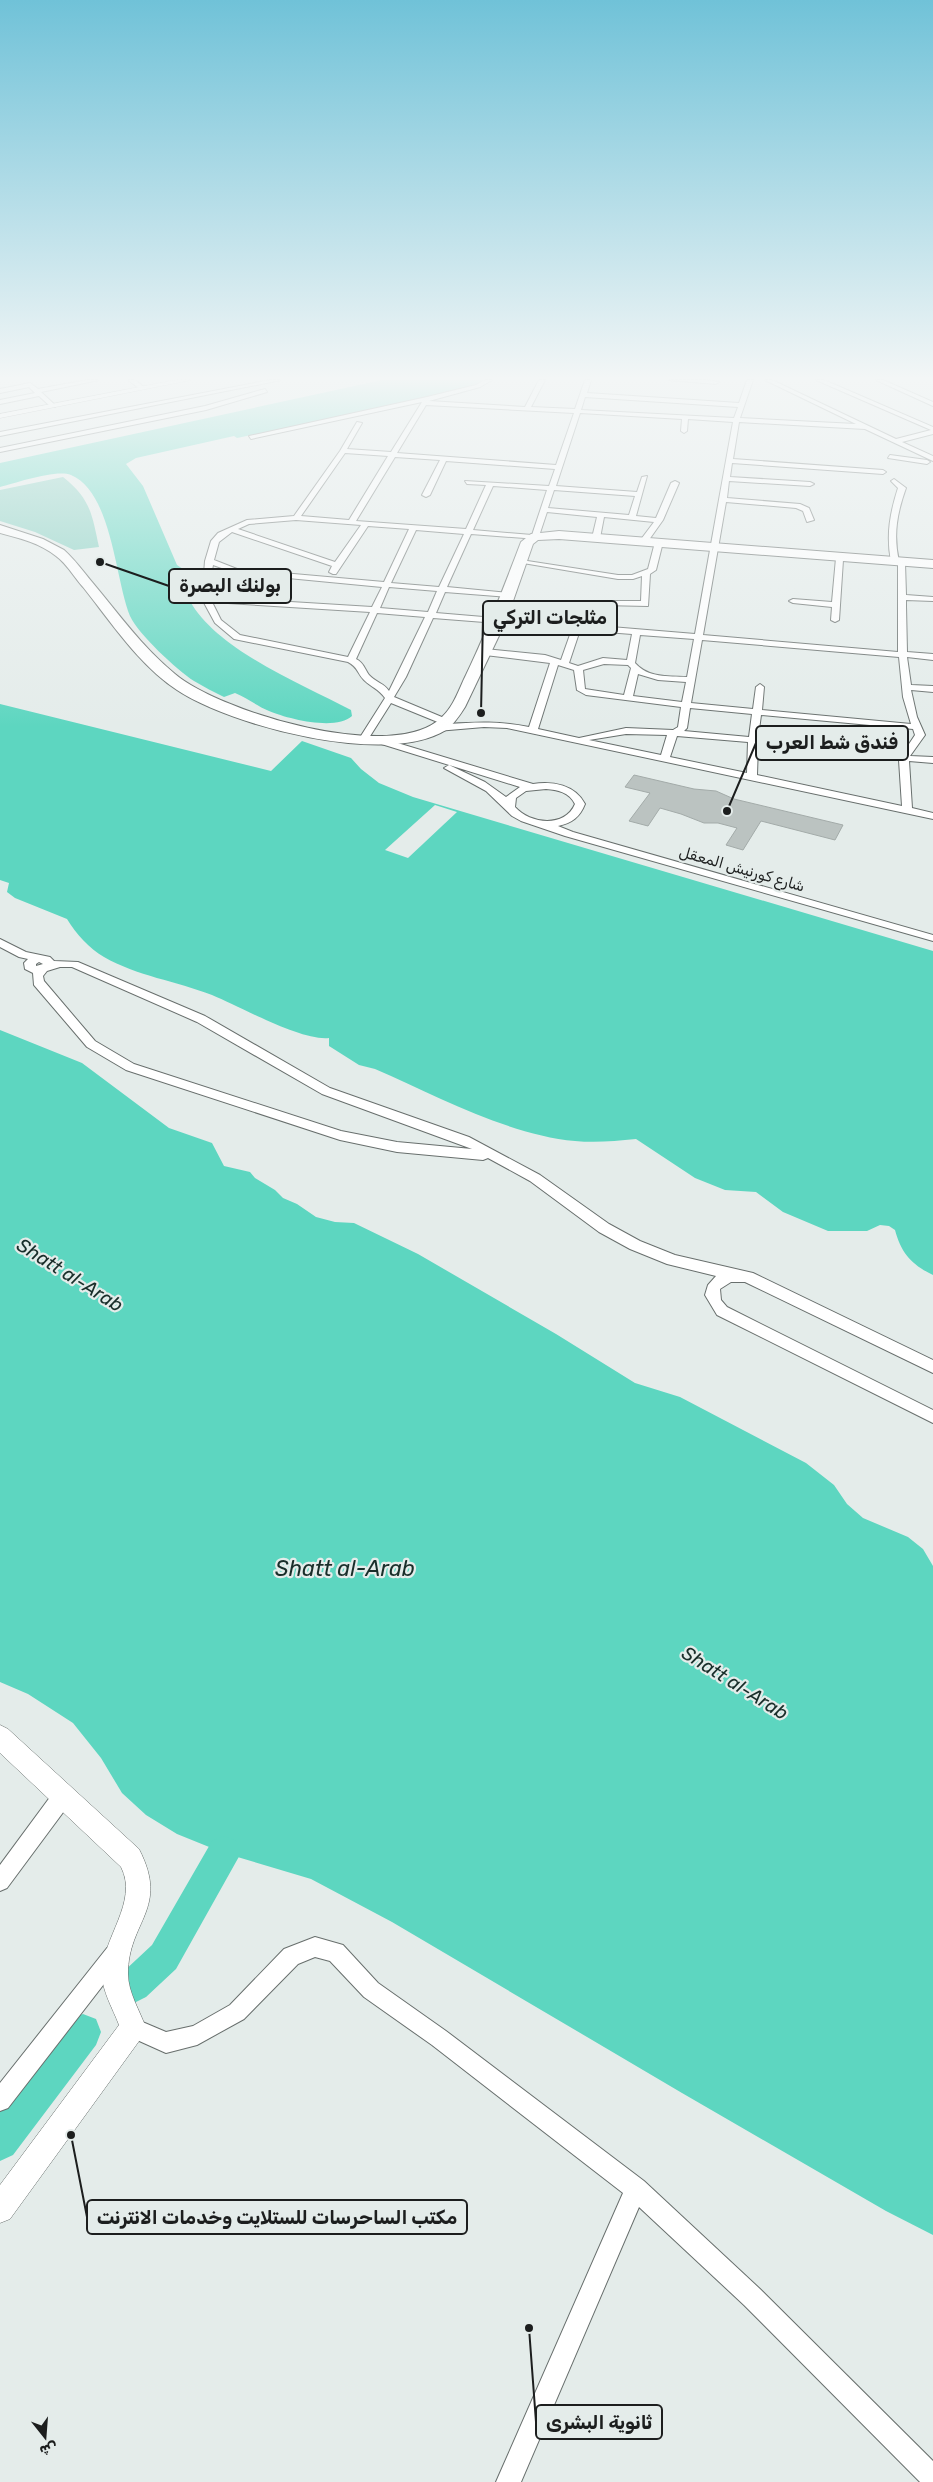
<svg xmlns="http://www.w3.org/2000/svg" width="933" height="2482" font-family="Rubik,'Noto Sans Arabic',sans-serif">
	<rect width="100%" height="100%" fill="#e4ecea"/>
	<path fill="#83cfc0" d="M 63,477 C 91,499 92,515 99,547 L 74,550 L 35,532 L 0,521 L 0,490 Z"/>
	<path fill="#5dd6c0" d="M 382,380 L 488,380 L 435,397 L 237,438 L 234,436 L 136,458 L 126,464 L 143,486 L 177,565 L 186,571 C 188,580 185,591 190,601 C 217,650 303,685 351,710 L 352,716 C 336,731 288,719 269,711 C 257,706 247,698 235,693 L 224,697 C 214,692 204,687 194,681 C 177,670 138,634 130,616 C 115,579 112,492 71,475 C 56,469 16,483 0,487 L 0,463 Z
		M 0,704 L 271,771 L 302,741 L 351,758 L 361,769 L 379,783 L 413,797 L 933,951 L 933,1275 C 912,1265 901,1253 895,1230 L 889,1226 L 880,1225 L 867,1231 L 828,1231 L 783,1212 L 756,1192 L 725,1190 L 695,1178 L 636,1139 C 615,1141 596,1143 575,1141 C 508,1135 437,1096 375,1069 L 359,1065 L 329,1046 L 329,1038 C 301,1041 241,1007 212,995 C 176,981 137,976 104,957 C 89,948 76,934 67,919 L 15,898 L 7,892 L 9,883 L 0,880 Z
		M 0,1030 L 82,1063 L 169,1128 L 212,1143 L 224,1166 L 250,1172 L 255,1178 L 275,1190 L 283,1198 L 297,1204 L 316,1217 L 335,1222 L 354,1223 L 418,1254 L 556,1334 L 635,1383 L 680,1397 L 806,1463 L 834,1485 L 847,1504 L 863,1518 L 908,1537 L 923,1549 L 933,1566 L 933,2235 L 886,2211 L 682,2093 L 392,1922 L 311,1879 L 224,1853 L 177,1834 L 146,1815 L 122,1793 L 101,1758 L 73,1723 L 28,1694 L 0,1682 Z"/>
	<path fill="#e4ecea" d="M 435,805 L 457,812 L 408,858 L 385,850 Z"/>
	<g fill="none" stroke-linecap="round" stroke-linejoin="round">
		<path fill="#5dd6c0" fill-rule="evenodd" d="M 224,1836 L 236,1841 L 241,1853 L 176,1969 L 146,1997 L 134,2003 L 122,1997 L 116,1985 L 122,1973 L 152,1945 L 212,1841 Z
			M 83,2014 L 96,2019 L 101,2032 L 96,2045 L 13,2155 L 0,2161 L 0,2111 L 70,2019 Z"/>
	</g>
	<path fill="#bbc3c1" stroke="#a3aba9" d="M 634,775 L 694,789 L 716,791 L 734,799 L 843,825 L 835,840 L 761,821 L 743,850 L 726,845 L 737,828 L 718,823 L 704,823 L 681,814 L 660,808 L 648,826 L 629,821 L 650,793 L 625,787 Z"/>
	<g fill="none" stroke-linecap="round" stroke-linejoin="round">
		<g stroke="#686f6d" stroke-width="2">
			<path id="minor" d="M 87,380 L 99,380 L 41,392 L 55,405 L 55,407 L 51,407 L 39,396 L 0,404 L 0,400 L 35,393 L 29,387 L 0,393 L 0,389 L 30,383 L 38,389 Z
				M 128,380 L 135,380 L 145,388 L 140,389 Z
				M 270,380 L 281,380 L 0,436 L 0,432 Z
				M 485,380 L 492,380 L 480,387 L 429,401 L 525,407 L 539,380 L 545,380 L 531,407 L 575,409 L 585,380 L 591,380 L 587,393 L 739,403 L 747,380 L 753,380 L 740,418 L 856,424 L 765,380 L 772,380 L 896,439 L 931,430 L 816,380 L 824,380 L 933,427 L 933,434 L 902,442 L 933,456 L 933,461 L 865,429 L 739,422 L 733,459 L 883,470 L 886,472 L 883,474 L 732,463 L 730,477 L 810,482 L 814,484 L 810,486 L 729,481 L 727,498 L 800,504 L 809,508 L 814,520 L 807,522 L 803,511 L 796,508 L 726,502 L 703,635 L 898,652 L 898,565 L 905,563 L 906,595 L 933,597 L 933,601 L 906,600 L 906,606 L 907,652 L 933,654 L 933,660 L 907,657 L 911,685 L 933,686 L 933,692 L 911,690 L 917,717 L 925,735 L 910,756 L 933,757 L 933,763 L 909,761 L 912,808 L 933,813 L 933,819 L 507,728 L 484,727 L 437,731 L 434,730 L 434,726 L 445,725 L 391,703 L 367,741 L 361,741 L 359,739 L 385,698 C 379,689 371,687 364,680 C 357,673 358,667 348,662 L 234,639 L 215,623 L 202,599 L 205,561 L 211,541 L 218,533 L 247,520 L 294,516 L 340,451 L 357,422 L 362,423 L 347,449 L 391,452 L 422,402 L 251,439 L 249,436 L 427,397 L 476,385 ZM 585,397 L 738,407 L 734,418 L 581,410 ZM 426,405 L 574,413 L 556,465 L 397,453 ZM 580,413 L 682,419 L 681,431 L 684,433 L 687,431 L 688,419 L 733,422 C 720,493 708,562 695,634 L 575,624 L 581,611 L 601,605 L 648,606 L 650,574 L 656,570 L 662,546 L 658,544 L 654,546 L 648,569 L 632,575 L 618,575 L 521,560 L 517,562 L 618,579 L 633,579 L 642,576 L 641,601 L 601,601 L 575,607 L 567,624 L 436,613 L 445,592 L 509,597 L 513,595 L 509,593 L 447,587 L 471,534 L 538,539 L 547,512 L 597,517 L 592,538 L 596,540 L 600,538 L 604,517 L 654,522 L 639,542 L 646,544 L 663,520 L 679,483 L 675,481 L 671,483 L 656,518 L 636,516 L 647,476 L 642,477 L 637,492 L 556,486 ZM 345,453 L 388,456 L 349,520 L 301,516 ZM 395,457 L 440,460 L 422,495 L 426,497 L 430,495 L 446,461 L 555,469 L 549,486 L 465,481 L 467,484 L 486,485 L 466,529 L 356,521 ZM 493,486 L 547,490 L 532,535 L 473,530 ZM 554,490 L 635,496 L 629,515 L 548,508 ZM 296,520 L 361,525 L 335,562 L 238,529 L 249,524 ZM 368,526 L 409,529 L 384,582 L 237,569 L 214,560 L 219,542 L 232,532 L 332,566 L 329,572 L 333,574 L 336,574 ZM 416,530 L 464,534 L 439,587 L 391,583 ZM 213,565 L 236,573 L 382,587 L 372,607 L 210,597 L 210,581 ZM 389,587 L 437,591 L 428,612 L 380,608 ZM 212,602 L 370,612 L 348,657 L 240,635 L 221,620 ZM 377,613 L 425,617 L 389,691 C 384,683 375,682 369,675 C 364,668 364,663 356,659 ZM 433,618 L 572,629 L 561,660 L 545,655 L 485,649 L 481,652 L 485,655 L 550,663 L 529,727 C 501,721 476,722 448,724 L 451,722 L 449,720 L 394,697 L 406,677 ZM 580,630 L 632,634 L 627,660 L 603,658 L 578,666 L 569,663 ZM 640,635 L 694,639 L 687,677 C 668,676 648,678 635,663 ZM 702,640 L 899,657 L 903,697 L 911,724 L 762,710 L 764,687 L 760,684 L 756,687 L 753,709 L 691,703 ZM 604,664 L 628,665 L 631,668 L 624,695 L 585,689 L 583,670 ZM 558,665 L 574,670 L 577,690 L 586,695 L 681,707 L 678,727 L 673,730 L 626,728 L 579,738 L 538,729 ZM 638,674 L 658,680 L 686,682 L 682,702 L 633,696 ZM 690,708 L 752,714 L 749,737 L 684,731 L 687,728 ZM 761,715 L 913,729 L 915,735 L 905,750 L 758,737 ZM 626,734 L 667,735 L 661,755 L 589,740 ZM 677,736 L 748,742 L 747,773 L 670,757 ZM 758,743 L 901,755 L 899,760 L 902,806 L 757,775 Z
				M 669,380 L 707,380 L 719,382 L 716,384 Z
				M 876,380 L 883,380 L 933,402 L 933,406 Z
				M 265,389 L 267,392 L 206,410 L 0,452 L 0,448 L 205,406 Z
				M 890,455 L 927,460 L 930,462 L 927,464 L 888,458 Z
				M 894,479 L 906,488 C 897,513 893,535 899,561 L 895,563 L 891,561 C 886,535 890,513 898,488 L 891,481 Z
				M 836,558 L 843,560 L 839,620 L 835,622 L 831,620 L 832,607 L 793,603 L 789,601 L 793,599 L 832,602 Z
				M 375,738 L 381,738 L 533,784 C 553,781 575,785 585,804 C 580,817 572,823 558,826 L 573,832 L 933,935 L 933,941 L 565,836 L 521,821 L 512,816 L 486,791 L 444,768 L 449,765 L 485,782 L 506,797 L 520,787 L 375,742 ZM 546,789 C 558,790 569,792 575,804 C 565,828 530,824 515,807 L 516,798 L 526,791 Z
				M 0,939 L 26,952 L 50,957 L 54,961 L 78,962 L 205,1016 L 330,1088 L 469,1137 L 540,1175 L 609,1224 L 640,1241 L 675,1255 L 753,1273 L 933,1360 L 933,1373 L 745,1282 L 731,1282 L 720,1289 L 721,1300 L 727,1307 L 933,1410 L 933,1423 L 717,1315 L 705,1295 L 708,1285 L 716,1276 L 667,1264 L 630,1249 L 599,1232 L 530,1181 L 488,1158 L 483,1160 L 397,1152 L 340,1140 L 126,1070 L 87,1047 L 34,985 L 33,973 L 25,969 L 24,963 L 28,959 L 19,957 L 0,947 ZM 39,962 L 43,964 L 36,966 L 36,964 ZM 60,967 L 72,967 L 197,1022 L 322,1094 L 472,1149 L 397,1142 L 341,1131 L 134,1064 L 95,1041 L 44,981 L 43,976 L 47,971 Z
				M 63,1787 L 70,1789 L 72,1796 L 70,1803 L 7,1888 L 0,1891 L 0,1865 L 56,1789 Z
				M 315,1937 L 343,1945 L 378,1983 L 446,2031 L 644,2181 L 760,2289 L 933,2461 L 933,2482 L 920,2482 L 744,2305 L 639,2207 L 521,2482 L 496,2482 L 623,2193 L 432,2045 L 364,1997 L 330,1961 L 315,1957 L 298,1964 L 244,2019 L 197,2045 L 166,2053 L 126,2035 L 123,2028 L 126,2021 L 133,2018 L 166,2032 L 193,2026 L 230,2005 L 284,1949 Z
				M 114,1945 L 121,1948 L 124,1955 L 121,1962 L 8,2108 L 0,2111 L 0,2083 L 107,1948 Z"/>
		</g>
		<g stroke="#686f6d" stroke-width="1">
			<path id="tertiary" d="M 176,380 L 191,380 L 0,418 L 0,414 Z
				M 0,1725 L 8,1729 L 139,1849 C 170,1909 128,1921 128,1974 C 128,1992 140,2011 146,2028 L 142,2037 L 10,2219 L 0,2223 L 0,2185 L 119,2025 C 113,2009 102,1991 102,1974 C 102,1938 139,1902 121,1867 L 0,1753 Z"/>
		</g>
		<g stroke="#686f6d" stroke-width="2">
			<path id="primary" d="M 0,525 L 43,539 L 64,550 C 75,560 83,571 92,582 C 118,613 143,648 175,674 C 220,712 395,765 442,717 C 454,706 459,689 466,675 C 487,631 504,587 521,542 L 531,534 L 559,531 L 933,560 L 933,568 L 559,539 L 538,540 L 533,544 L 506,621 L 465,707 C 460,715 454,724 446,730 C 387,767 231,726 177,690 C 139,665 111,622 83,587 C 74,577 67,564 56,556 C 40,543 19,538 0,533 Z"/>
		</g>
		<use href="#minor" fill="#fff" fill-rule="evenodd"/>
		<use href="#tertiary" fill="#fff" fill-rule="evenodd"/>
		<use href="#primary" fill="#fff" fill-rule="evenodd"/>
	</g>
	<linearGradient id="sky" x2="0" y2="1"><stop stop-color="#70c2d8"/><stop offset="0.52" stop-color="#f3f6f6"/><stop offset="1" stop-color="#f3f6f6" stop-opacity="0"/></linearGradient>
	<rect width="933" height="727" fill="url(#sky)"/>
	<g text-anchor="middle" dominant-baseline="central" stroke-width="4.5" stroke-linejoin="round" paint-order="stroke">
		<g font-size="15" fill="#1c1e1e" stroke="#e4ecea">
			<text transform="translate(742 869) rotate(16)">شارع كورنيش المعقل</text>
		</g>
		<g font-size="19" font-style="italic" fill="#192e2a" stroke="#e4ecea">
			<text transform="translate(70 1275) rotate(32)">Shatt al-Arab</text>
			<text transform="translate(735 1683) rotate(32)">Shatt al-Arab</text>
		</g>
		<g font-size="22" font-style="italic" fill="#192e2a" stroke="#e4ecea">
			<text x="345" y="1568">Shatt al-Arab</text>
		</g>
	</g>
	<path fill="none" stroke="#1c1e1e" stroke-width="2" d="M100 562L169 586M481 713L483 618M727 811L756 743M71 2135L87 2217M529 2328L536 2422"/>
	<g fill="#1c1e1e" stroke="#e4ecea" stroke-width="2">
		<circle cx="100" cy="562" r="5"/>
		<circle cx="481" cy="713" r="5"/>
		<circle cx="727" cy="811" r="5"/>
		<circle cx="71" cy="2135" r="5"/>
		<circle cx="529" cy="2328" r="5"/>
	</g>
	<g fill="#e4ecea" stroke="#1c1e1e" stroke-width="2">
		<rect x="169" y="569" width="122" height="34" rx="5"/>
		<rect x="483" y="601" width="134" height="34" rx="5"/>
		<rect x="756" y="726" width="152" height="34" rx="5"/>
		<rect x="87" y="2200" width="380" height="34" rx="5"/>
		<rect x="536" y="2405" width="126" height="34" rx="5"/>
	</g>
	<g font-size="19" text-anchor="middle" font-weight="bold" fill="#1c1e1e">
		<text x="230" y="592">بولنك البصرة</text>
		<text x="550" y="624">مثلجات التركي</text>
		<text x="832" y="749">فندق شط العرب</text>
		<text x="277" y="2224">مكتب الساحرسات للستلايت وخدمات الانترنت</text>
		<text x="599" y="2429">ثانوية البشرى</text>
	</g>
	<g transform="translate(45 2437) rotate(163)" stroke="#e4ecea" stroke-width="4" paint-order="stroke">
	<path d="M0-4L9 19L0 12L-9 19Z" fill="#1c1e1e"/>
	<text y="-8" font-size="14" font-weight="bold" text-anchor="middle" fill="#1c1e1e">ش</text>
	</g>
</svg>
